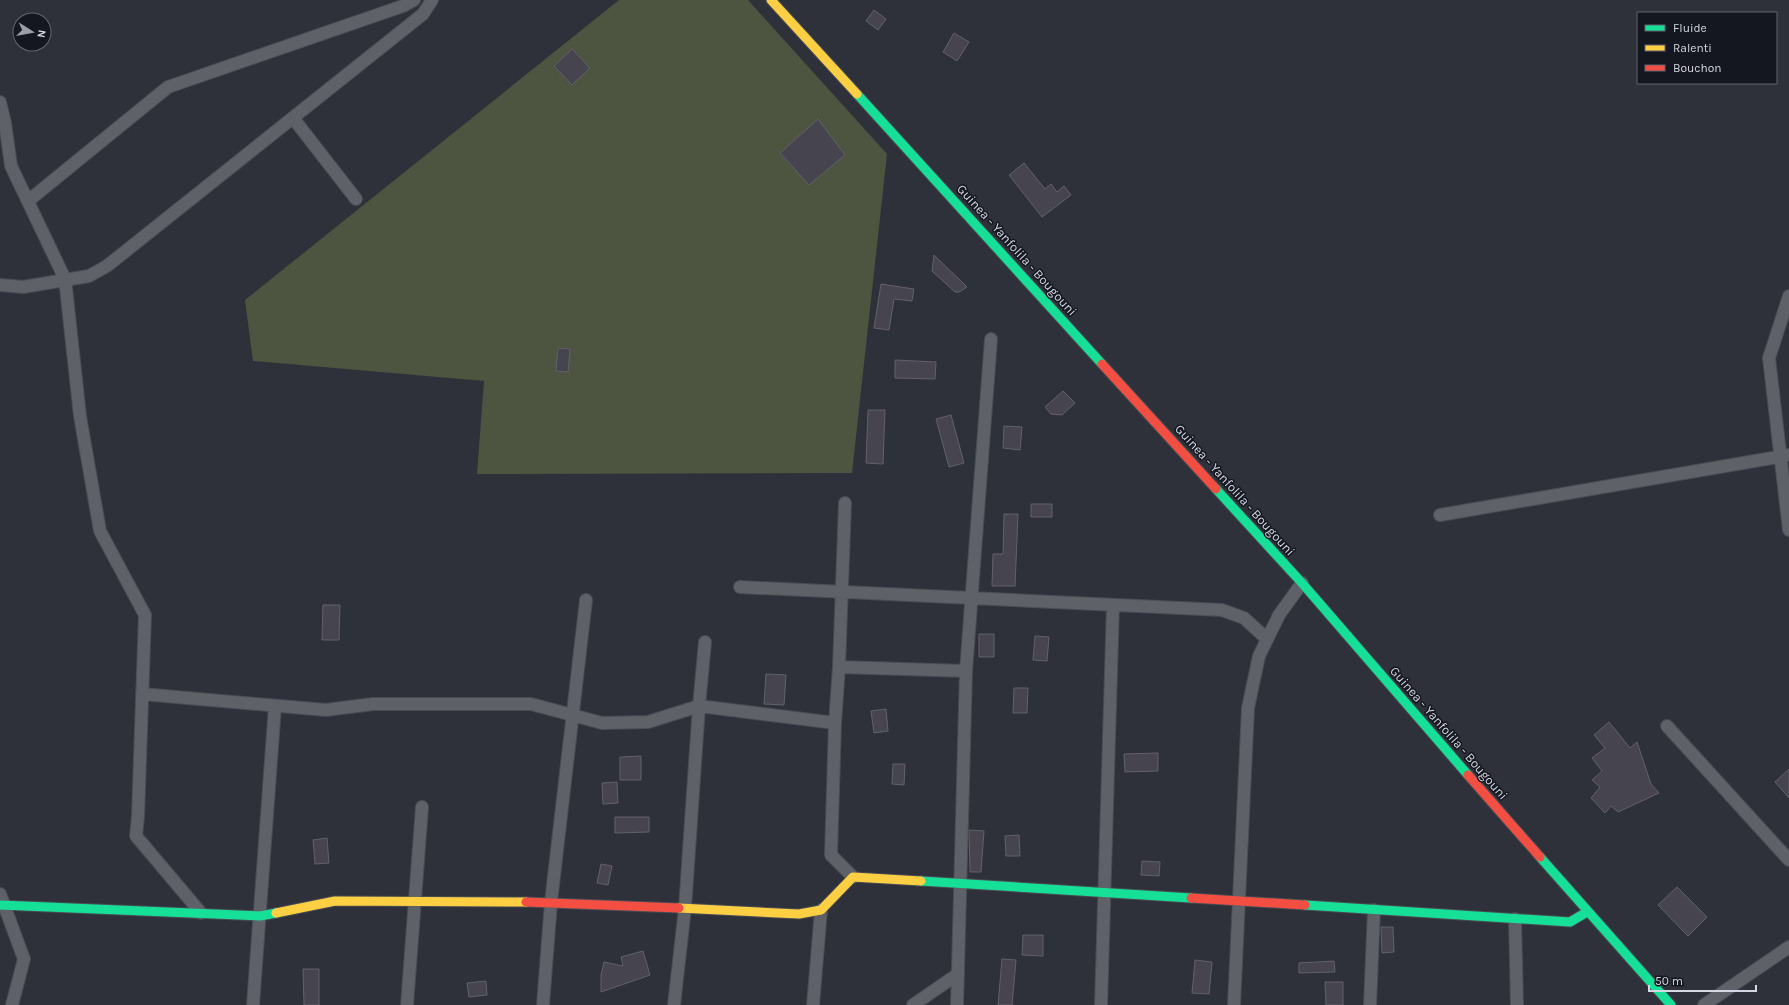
<svg xmlns="http://www.w3.org/2000/svg" width="1789" height="1005" font-family="Karla,sans-serif">
	<rect width="100%" height="100%" fill="#2e313a"/>
	<path fill="#4d543f" d="M 619,0 L 748,0 L 887,154 L 852,473 L 477,474 L 484,381 L 253,361 L 245,300 Z"/>
	<path fill="#46444f" stroke="#626169" d="M 874,10 L 886,19 L 878,30 L 866,21 Z
		M 954,33 L 969,42 L 957,61 L 943,52 Z
		M 572,49 L 590,68 L 572,85 L 554,66 Z
		M 818,119 L 845,155 L 809,185 L 780,153 Z
		M 1024,163 L 1045,189 L 1051,184 L 1057,192 L 1064,186 L 1071,195 L 1042,217 L 1009,175 Z
		M 934,255 L 967,287 L 959,292 L 955,292 L 932,271 Z
		M 881,284 L 914,289 L 912,301 L 894,299 L 889,330 L 874,328 Z
		M 558,348 L 570,349 L 568,372 L 556,371 Z
		M 895,360 L 936,362 L 935,379 L 895,378 Z
		M 1063,391 L 1075,403 L 1062,415 L 1051,414 L 1045,407 Z
		M 868,410 L 885,410 L 883,464 L 866,463 Z
		M 951,415 L 964,463 L 949,467 L 936,419 Z
		M 1004,426 L 1022,427 L 1020,450 L 1003,448 Z
		M 1031,504 L 1052,504 L 1052,517 L 1031,517 Z
		M 1004,514 L 1018,514 L 1015,586 L 992,586 L 993,554 L 1003,554 Z
		M 323,605 L 340,605 L 339,640 L 322,640 Z
		M 979,634 L 994,634 L 994,657 L 979,657 Z
		M 1035,636 L 1049,637 L 1047,661 L 1033,660 Z
		M 766,674 L 786,675 L 784,705 L 764,704 Z
		M 1014,688 L 1028,688 L 1027,713 L 1013,713 Z
		M 886,709 L 888,731 L 874,733 L 871,711 Z
		M 1609,722 L 1630,748 L 1637,742 L 1651,784 L 1659,793 L 1618,812 L 1611,806 L 1605,813 L 1591,798 L 1600,787 L 1592,780 L 1602,771 L 1592,758 L 1605,748 L 1594,735 Z
		M 1158,753 L 1158,771 L 1125,772 L 1124,754 Z
		M 641,756 L 641,780 L 620,780 L 620,757 Z
		M 893,764 L 905,764 L 904,785 L 892,784 Z
		M 1789,769 L 1789,798 L 1775,782 Z
		M 617,782 L 618,803 L 603,804 L 602,783 Z
		M 615,817 L 649,817 L 649,832 L 615,833 Z
		M 969,830 L 984,831 L 981,872 L 970,872 Z
		M 1019,835 L 1020,856 L 1006,856 L 1005,836 Z
		M 327,838 L 329,863 L 315,864 L 313,840 Z
		M 1142,861 L 1160,862 L 1159,876 L 1141,875 Z
		M 601,864 L 612,866 L 608,885 L 597,883 Z
		M 1677,887 L 1707,917 L 1688,936 L 1658,905 Z
		M 1381,927 L 1393,927 L 1394,952 L 1382,953 Z
		M 1023,935 L 1043,935 L 1043,956 L 1022,955 Z
		M 643,951 L 650,975 L 601,992 L 601,975 L 604,962 L 623,966 L 621,957 Z
		M 1002,959 L 1016,960 L 1012,1005 L 998,1005 Z
		M 1195,960 L 1212,962 L 1209,994 L 1192,993 Z
		M 1334,961 L 1335,972 L 1299,973 L 1299,963 Z
		M 303,969 L 319,969 L 319,1005 L 304,1005 Z
		M 486,981 L 487,995 L 469,997 L 467,983 Z
		M 1325,982 L 1343,982 L 1343,1005 L 1326,1005 Z"/>
	<g fill="none" stroke-linecap="round" stroke-linejoin="round">
		<g stroke="#494c53" stroke-width="14">
			<path id="street" d="M 0,102 L 5,123 L 11,166 L 65,279 L 80,416 L 100,531 L 145,615 L 138,816 L 136,836 L 201,913
				M 293,118 L 356,199
				M 28,201 L 168,87 L 403,6 L 414,0
				M 0,285 L 23,287 L 89,276 L 107,266 L 423,14 L 432,0
				M 1789,296 L 1769,358 L 1789,530
				M 845,503 L 839,667 L 835,723 L 831,855 L 853,877
				M 1440,515 L 1789,455
				M 740,587 L 1222,610 L 1244,618 L 1267,639
				M 839,667 L 966,671
				M 142,694 L 326,710 L 373,704 L 531,704 L 602,723 L 648,722 L 699,706 L 835,723
				M 1667,726 L 1789,860
				M 0,894 L 24,959 L 12,1005
				M 1515,919 L 1517,1005
				M 253,1005 L 275,706
				M 407,1005 L 422,807
				M 543,1005 L 551,902 L 586,600
				M 674,1005 L 685,908 L 699,706 L 705,642
				M 813,1005 L 821,910
				M 913,1005 L 958,974
				M 957,1005 L 966,671 L 991,339
				M 1101,1005 L 1113,605
				M 1234,1005 L 1248,708 L 1259,656 L 1279,615 L 1302,583
				M 1370,1005 L 1374,910
				M 1704,1005 L 1789,947"/>
		</g>
		<g stroke="#494c53" stroke-width="11">
			<path id="fast" d="M 857,94 L 1102,364
				M 1216,489 L 1302,583 L 1468,775
				M 1540,857 L 1671,1005
				M 921,881 L 1191,898
				M 0,905 L 260,916 L 276,913
				M 1305,905 L 1570,922 L 1587,912"/>
		</g>
		<g stroke="#494c53" stroke-width="11">
			<path id="slow" d="M 771,0 L 857,94
				M 679,908 L 799,914 L 821,910 L 853,877 L 921,881
				M 276,913 L 335,901 L 526,902"/>
		</g>
		<g stroke="#494c53" stroke-width="11">
			<path id="jam" d="M 1102,364 L 1216,489
				M 1468,775 L 1540,857
				M 1191,898 L 1305,905
				M 526,902 L 679,908"/>
		</g>
		<use href="#street" stroke="#5e6168" stroke-width="12"/>
		<use href="#fast" stroke="#16e098" stroke-width="9"/>
		<use href="#slow" stroke="#ffcf43" stroke-width="9"/>
		<use href="#jam" stroke="#f24e42" stroke-width="9"/>
	</g>
	<g text-anchor="middle" dominant-baseline="central" stroke-width="3" stroke-linejoin="round" paint-order="stroke">
		<g font-size="13" fill="#d4d8e3" stroke="#14171f">
			<text transform="translate(1017 250) rotate(48)">Guinea - Yanfolila - Bougouni</text>
			<text transform="translate(1235 490) rotate(48)">Guinea - Yanfolila - Bougouni</text>
			<text transform="translate(1449 733) rotate(49)">Guinea - Yanfolila - Bougouni</text>
		</g>
	</g>
	<rect x="1637" y="12" width="140" height="72" fill="#14171f" stroke="#61646d"/>
	<rect x="1645" y="25" width="20" height="6" fill="#16e098" stroke="#61646d"/>
	<text x="1673" y="32" font-size="12" fill="#d4d8e3">Fluide</text>
	<rect x="1645" y="45" width="20" height="6" fill="#ffcf43" stroke="#61646d"/>
	<text x="1673" y="52" font-size="12" fill="#d4d8e3">Ralenti</text>
	<rect x="1645" y="65" width="20" height="6" fill="#f24e42" stroke="#61646d"/>
	<text x="1673" y="72" font-size="12" fill="#d4d8e3">Bouchon</text>
	<g transform="translate(32 32) rotate(101)"><circle r="19" fill="#14171f" stroke="#61646d"/>
	<path d="M0-3L7 15L0 10L-7 15Z" fill="#9a9ea8"/>
	<text y="-6" font-size="11" font-weight="bold" text-anchor="middle" fill="#d4d8e3">N</text>
	</g>
	<path d="M1649 985v6h107v-6" fill="none" stroke="#d4d8e3" stroke-width="2"/>
	<text x="1655" y="985" font-size="12" fill="#d4d8e3" stroke="#14171f" stroke-width="3" paint-order="stroke">50 m</text>
</svg>
